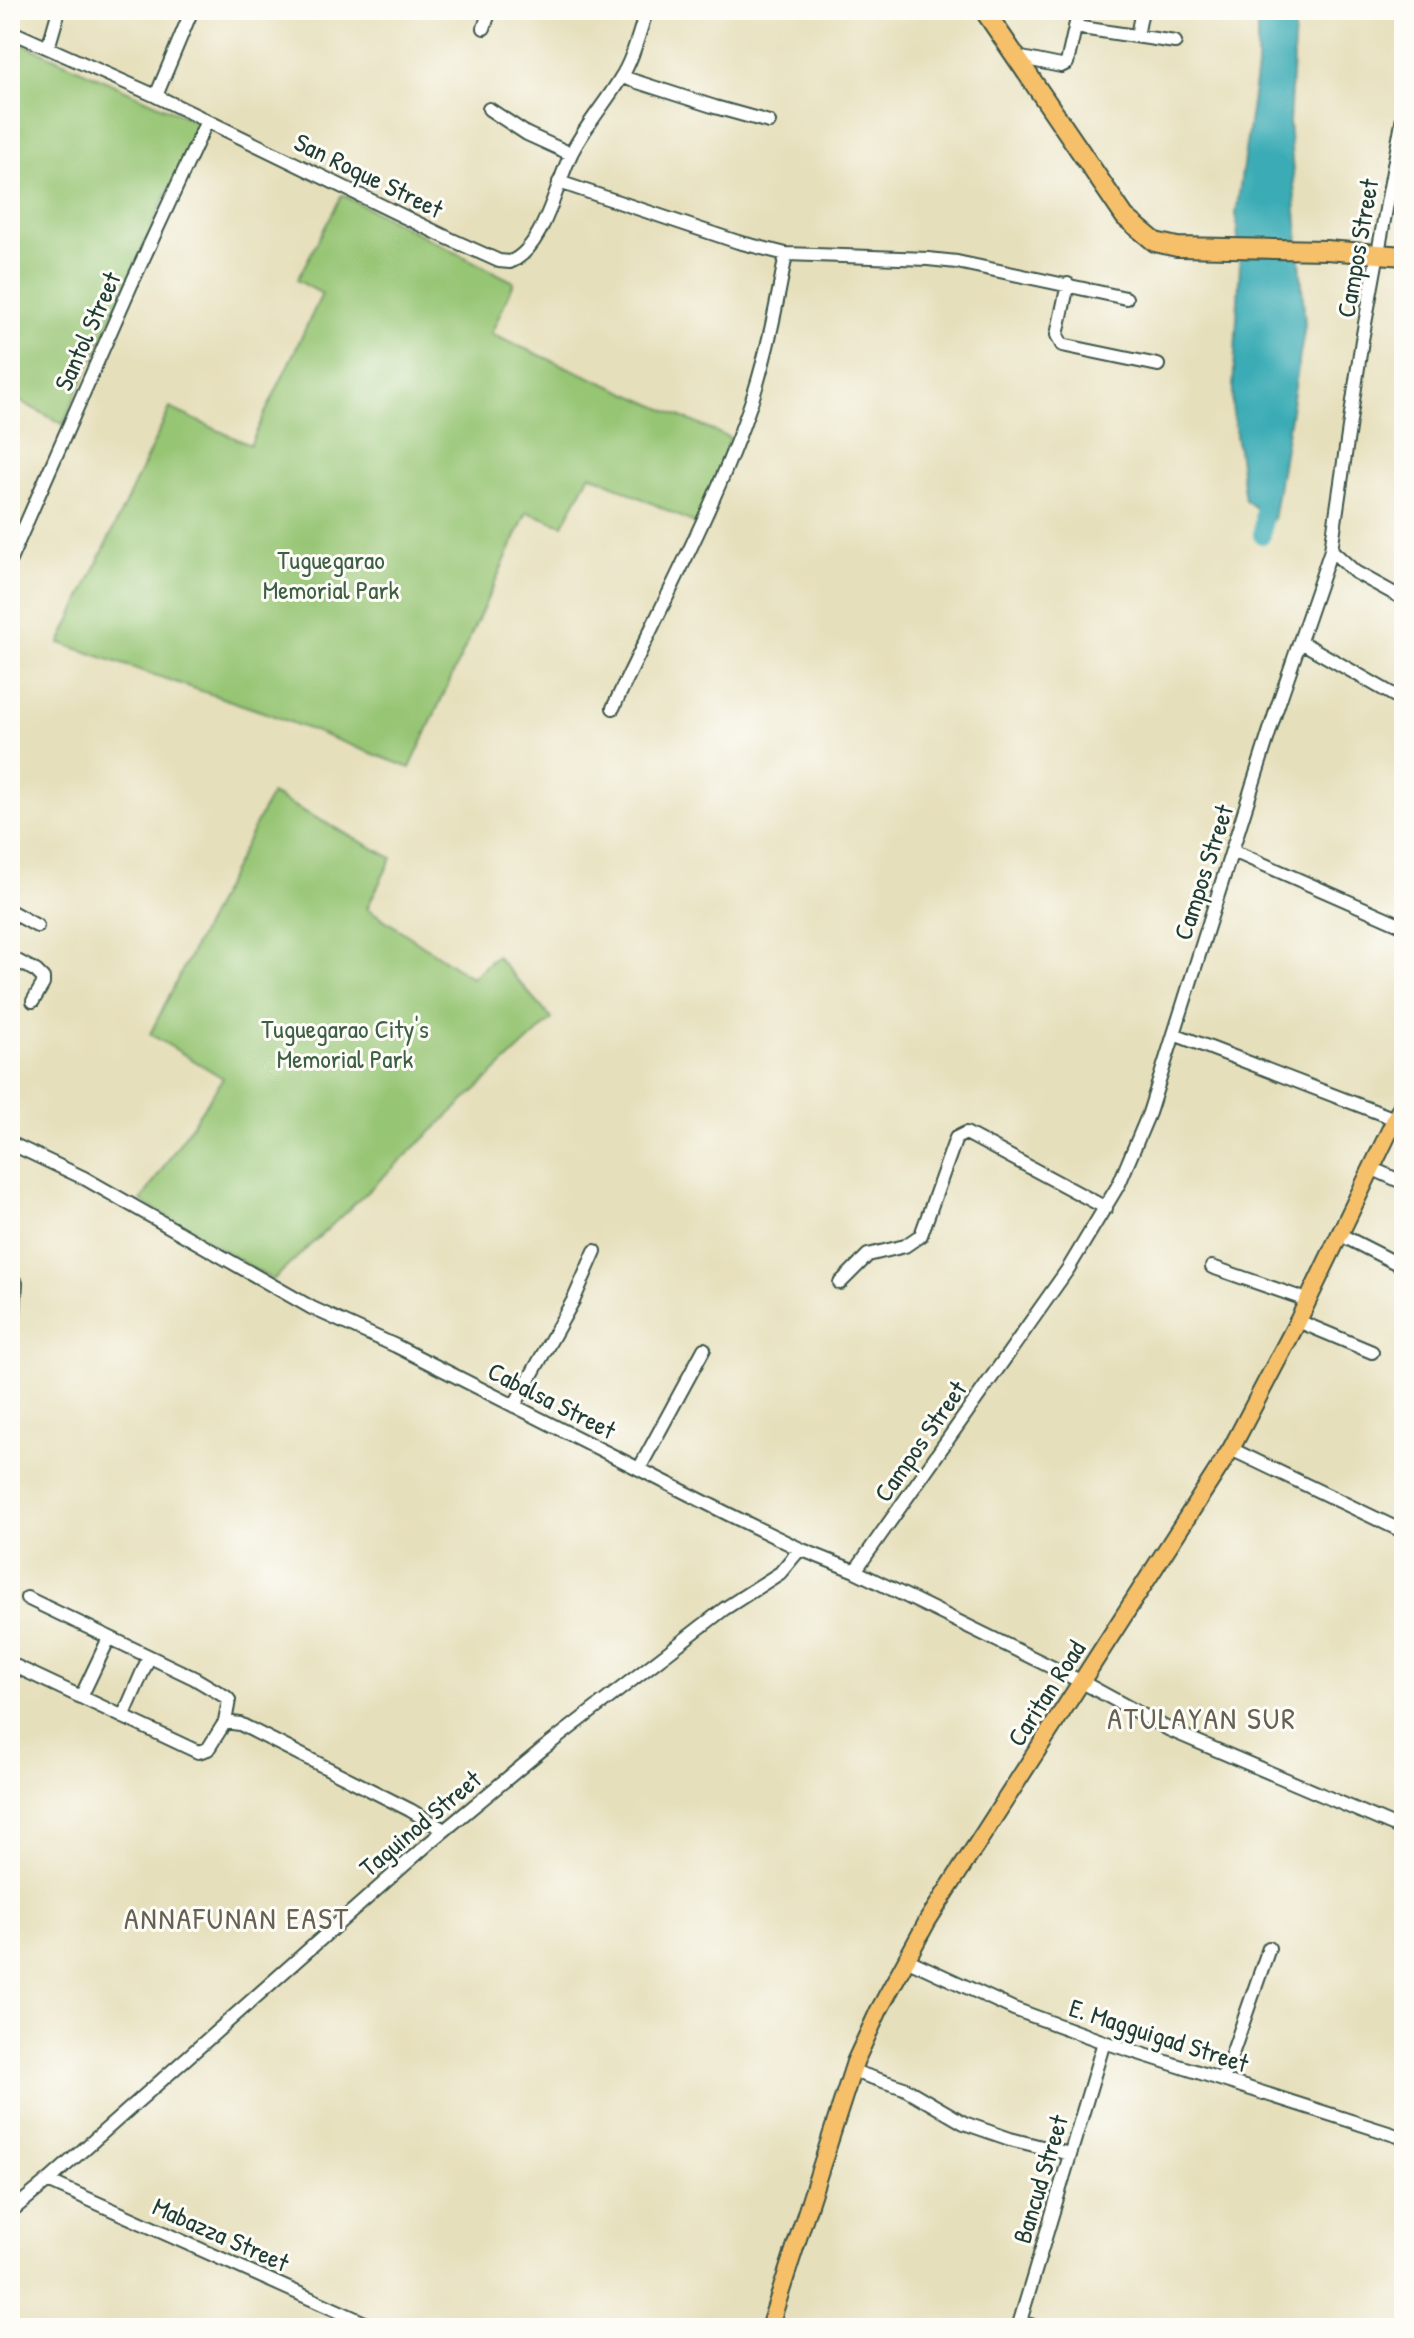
<svg xmlns="http://www.w3.org/2000/svg" width="1414" height="2338" font-family="'Patrick Hand',sans-serif">
	<rect width="100%" height="100%" fill="#fdfcf7"/>
	<filter id="ink" filterUnits="userSpaceOnUse"><feTurbulence type="fractalNoise" baseFrequency=".0125" numOctaves="2"/><feDisplacementMap in="SourceGraphic" scale="16" xChannelSelector="R" yChannelSelector="G"/><feConvolveMatrix kernelMatrix="1 2 1 2 8 2 1 2 1" color-interpolation-filters="sRGB"/></filter>
	<filter id="wash" filterUnits="userSpaceOnUse"><feTurbulence type="fractalNoise" baseFrequency=".006" numOctaves="4" result="noise"/><feDisplacementMap in="SourceGraphic" scale="32" xChannelSelector="R" yChannelSelector="G"/><feGaussianBlur stdDeviation="1.8" result="paint"/><feColorMatrix in="noise" values="0 0 0 0 0 0 0 0 0 0 0 0 0 0 0 0 0 1.4 0 .05"/><feComposite in="paint" operator="in"/></filter>
	<g filter="url(#wash)">
		<rect width="100%" height="100%" fill="#e6dfbb"/>
		<path fill="#96c573" stroke="#5a8154" stroke-width="2" d="M 10,38 L 199,123 L 63,424 L 10,396 Z
			M 342,195 L 514,282 L 491,334 L 730,438 L 698,525 L 590,474 L 563,525 L 527,512 L 410,768 L 269,714 L 60,643 L 170,408 L 250,445 L 322,294 L 297,280 Z
			M 271,794 L 392,858 L 367,908 L 472,978 L 496,956 L 552,1019 L 273,1280 L 141,1201 L 223,1078 L 150,1034 Z"/>
		<path fill="#3bacb5" stroke="#2d7474" stroke-width="2" d="M 1257,10 L 1296,10 L 1289,122 L 1305,325 L 1273,520 L 1245,500 L 1232,406 L 1240,265 L 1236,214 L 1257,68 Z"/>
		<g fill="none" stroke-linecap="round" stroke-linejoin="round">
			<path stroke="#3bacb5" stroke-width="18" d="M 1262,535 L 1265,490"/>
		</g>
	</g>
	<g filter="url(#ink)">
		<g fill="none" stroke-linecap="round" stroke-linejoin="round">
			<g stroke="#3d5548" stroke-width="16">
				<path id="minor" d="M 1075,27 L 1175,42
					M 484,28 L 490,10
					M 10,31 L 156,96 L 450,239 L 499,261 L 510,262 C 544,249 556,183 572,152 C 586,125 605,104 620,79 C 633,60 639,32 647,10
					M 1137,36 L 1142,10
					M 48,48 L 59,10
					M 1017,57 L 1061,66 L 1067,63 L 1079,10
					M 622,77 L 715,107 L 769,122
					M 156,96 L 192,10
					M 489,109 L 527,134 L 571,154
					M 559,182 L 738,242 L 786,254 L 928,259 L 957,262 L 1126,298
					M 1068,284 L 1057,335 L 1062,345 L 1158,365
					M 1331,550 L 1355,572 L 1404,599
					M 10,560 L 131,285 L 207,121
					M 1301,642 L 1404,701
					M 613,708 C 661,606 717,504 753,397 C 768,350 777,303 786,254
					M 1233,851 L 1404,926
					M 10,911 L 37,926
					M 10,957 L 36,971 L 43,978 L 43,984 L 33,1001
					M 1174,1034 L 1395,1119
					M 10,1143 L 84,1178 L 312,1308 L 396,1346 L 728,1514 L 800,1549 L 855,1571 L 1082,1682 L 1170,1730 L 1404,1830
					M 1371,1168 L 1404,1183
					M 1339,1234 L 1396,1263
					M 1212,1267 L 1307,1300
					M 840,1283 L 868,1255 L 905,1246 L 921,1235 L 956,1138 L 966,1133 L 1106,1208
					M 1298,1321 L 1372,1352
					M 10,1324 L 14,1314 L 16,1283
					M 514,1406 L 574,1299 L 595,1251
					M 1231,1449 L 1404,1532
					M 639,1469 L 704,1349
					M 855,1571 L 1068,1269 L 1119,1184 L 1149,1113 L 1276,711 L 1331,550 L 1362,340 L 1404,111
					M 27,1598 L 194,1678 L 226,1697 L 229,1700 L 225,1722
					M 15,1666 L 198,1752 L 208,1749 L 225,1722 L 240,1724 L 410,1810 L 444,1830
					M 81,1697 L 109,1638
					M 123,1717 L 149,1657
					M 906,1959 L 1014,2009 L 1104,2042 L 1404,2138
					M 852,2071 L 904,2088 L 964,2123 L 1010,2139 L 1070,2154
					M 1223,2080 L 1269,1948
					M 48,2181 L 376,2328
					M 10,2212 L 48,2181 L 428,1844 L 544,1748 L 724,1609 L 780,1573 L 800,1549
					M 1020,2321 L 1038,2328
					M 1018,2328 L 1104,2042"/>
			</g>
			<g stroke="#3d5548" stroke-width="20">
				<path id="major" d="M 769,2328 L 855,2062 L 879,2010 L 928,1920 L 1231,1449 L 1298,1321 L 1404,1101"/>
			</g>
			<g stroke="#3d5548" stroke-width="22">
				<path id="highway" d="M 984,10 L 1125,217 L 1155,242 L 1177,247 L 1326,250 L 1404,256"/>
			</g>
			<use href="#minor" stroke="#fff" stroke-width="12"/>
			<use href="#major" stroke="#f6c06b" stroke-width="16"/>
			<use href="#highway" stroke="#f6c06b" stroke-width="18"/>
		</g>
	</g>
	<g text-anchor="middle" dominant-baseline="central" stroke-width="6" stroke-linejoin="round" paint-order="stroke">
		<g font-size="26" fill="#1f3d34" stroke="#fdfcf7">
			<text transform="translate(369 175) rotate(26)">San Roque Street</text>
			<text transform="translate(1357 248) rotate(-80)">Campos Street</text>
			<text transform="translate(87 331) rotate(-66)">Santol Street</text>
			<text transform="translate(1203 872) rotate(-72)">Campos Street</text>
			<text transform="translate(552 1400) rotate(27)">Cabalsa Street</text>
			<text transform="translate(920 1441) rotate(-55)">Campos Street</text>
			<text transform="translate(1046 1693) rotate(-57)">Caritan Road</text>
			<text transform="translate(420 1823) rotate(-40)">Taguinod Street</text>
			<text transform="translate(1159 2035) rotate(18)">E. Magguigad Street</text>
			<text transform="translate(1040 2179) rotate(-73)">Bancud Street</text>
			<text transform="translate(221 2234) rotate(24)">Mabazza Street</text>
		</g>
		<g font-size="26" fill="#3d5f44" stroke="#fdfcf7">
			<text x="331" y="559">Tuguegarao<tspan x="331" dy="30">Memorial Park</tspan></text>
			<text x="345" y="1028">Tuguegarao City's<tspan x="345" dy="30">Memorial Park</tspan></text>
		</g>
		<g font-size="30" letter-spacing="2" fill="#676154" stroke="#fdfcf7">
			<text x="1202" y="1718">ATULAYAN SUR</text>
			<text x="237" y="1918">ANNAFUNAN EAST</text>
		</g>
	</g>
	<rect width="1414" height="2338" fill="none" stroke="#fdfcf7" stroke-width="40"/>
</svg>
